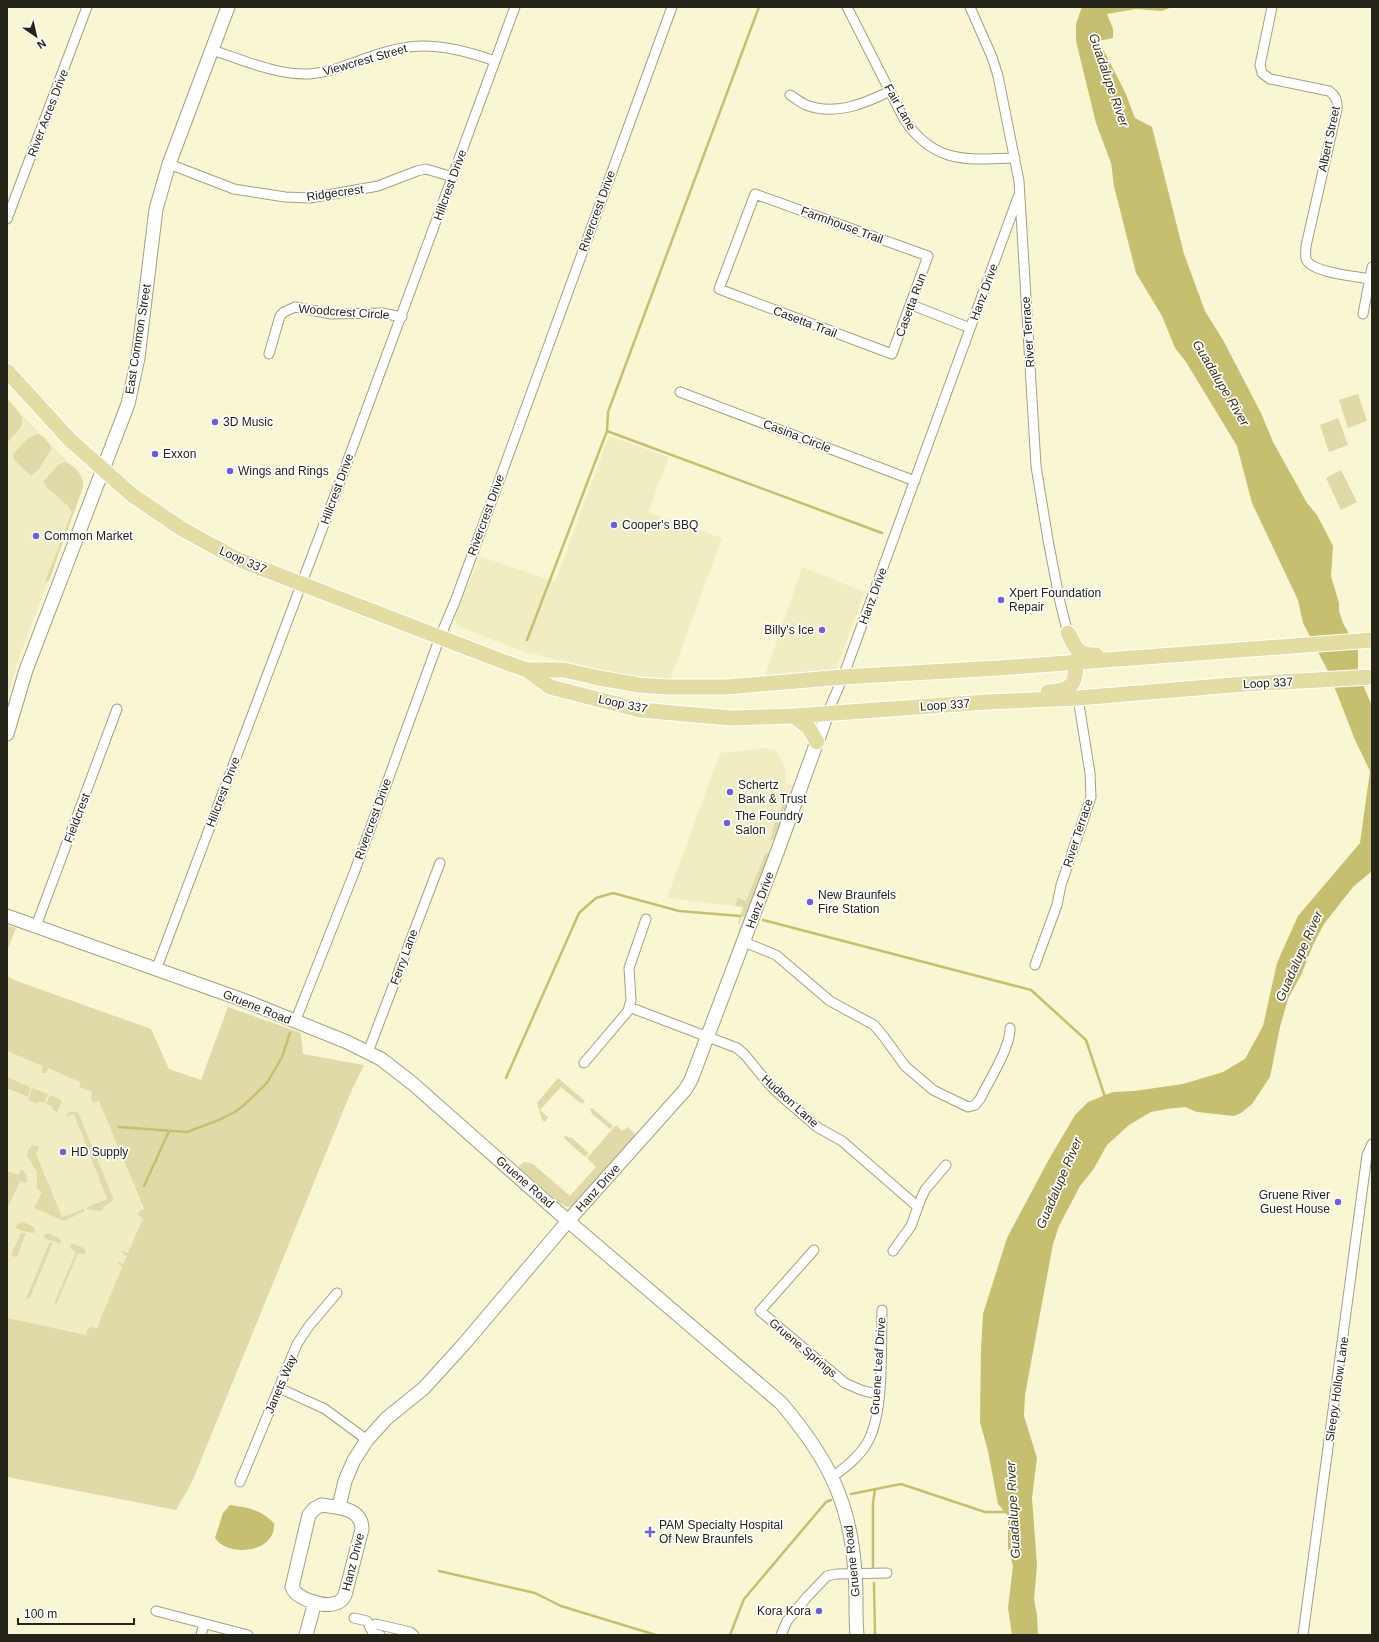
<svg xmlns="http://www.w3.org/2000/svg" width="1379" height="1642" font-family="Helvetica,sans-serif">
	<rect width="100%" height="100%" fill="#f9f6d4"/>
	<path fill="#f1edc3" d="M 21,414 L 78,472 L 84,483 L 82,491 L 19,658 L 7,698 L 7,427 Z
		M 609,436 L 669,457 L 648,512 L 722,538 L 670,680 L 608,672 L 525,652 L 457,626 L 455,617 L 480,556 L 555,582 Z
		M 802,567 L 865,592 L 837,667 L 831,673 L 764,679 Z
		M 766,748 L 775,750 L 779,755 L 786,772 L 785,783 L 789,785 L 796,783 L 751,908 L 667,898 L 720,753 Z
		M 7,1048 L 92,1083 L 147,1218 L 96,1341 L 7,1322 Z"/>
	<path fill="#dfdaa8" d="M 1358,394 L 1367,421 L 1348,428 L 1339,400 Z
		M 7,398 C 27,421 28,420 7,443 Z
		M 1338,418 L 1348,445 L 1329,452 L 1320,425 Z
		M 37,434 C 44,436 50,443 51,450 L 38,470 L 31,476 L 14,460 L 13,454 L 28,438 Z
		M 64,462 C 75,465 84,475 83,487 L 49,581 L 45,582 L 72,512 L 68,506 L 45,486 L 46,485 L 43,482 L 57,466 Z
		M 1341,470 L 1357,502 L 1341,510 L 1326,478 Z
		M 786,796 L 789,804 L 776,838 L 770,841 L 773,831 L 772,830 Z
		M 766,852 L 769,856 L 742,933 L 738,932 L 744,917 L 742,917 L 739,925 L 738,923 L 743,907 L 735,906 L 738,898 L 746,901 Z
		M 7,925 L 16,928 L 7,951 Z
		M 7,976 L 14,980 L 151,1029 L 169,1069 L 201,1080 L 228,1007 L 301,1033 L 303,1054 L 364,1065 L 350,1094 L 192,1482 L 176,1510 L 7,1477 L 7,1318 L 86,1335 L 87,1330 L 91,1327 L 97,1328 L 122,1267 L 117,1263 L 119,1262 L 123,1264 L 127,1256 L 121,1252 L 123,1251 L 128,1253 L 143,1218 L 138,1215 L 138,1212 L 144,1209 L 99,1101 L 94,1103 L 91,1099 L 92,1092 L 80,1087 L 80,1082 L 48,1068 L 46,1073 L 42,1073 L 43,1066 L 7,1051 Z
		M 7,1077 L 30,1087 L 28,1097 L 7,1088 Z
		M 558,1078 L 585,1101 L 583,1104 L 581,1102 L 580,1103 L 561,1087 L 540,1110 L 548,1117 L 545,1122 L 542,1120 L 537,1103 Z
		M 32,1088 L 48,1094 L 44,1103 L 39,1101 L 38,1104 L 28,1100 Z
		M 50,1095 L 62,1100 L 57,1112 L 52,1110 L 53,1107 L 46,1104 Z
		M 592,1108 L 613,1126 L 610,1129 L 591,1113 L 592,1112 L 590,1110 Z
		M 69,1112 L 78,1112 L 114,1200 L 105,1206 L 101,1211 L 87,1209 L 86,1208 L 107,1199 L 74,1114 L 66,1117 Z
		M 616,1125 L 622,1131 L 628,1127 L 634,1133 L 635,1136 L 573,1206 L 567,1207 L 561,1204 L 519,1168 L 519,1166 L 524,1162 L 533,1164 L 570,1196 L 596,1167 L 587,1158 Z
		M 566,1135 L 569,1138 L 571,1137 L 589,1153 L 585,1157 L 564,1138 Z
		M 32,1145 L 39,1147 L 36,1154 L 62,1217 L 84,1209 L 85,1211 L 64,1221 L 34,1208 L 42,1192 L 37,1189 L 37,1172 L 27,1156 L 28,1149 L 30,1149 Z
		M 21,1169 L 26,1174 L 27,1182 L 25,1183 L 20,1181 L 7,1209 L 7,1171 L 19,1175 Z
		M 23,1222 L 34,1227 L 35,1233 L 23,1231 L 16,1228 L 17,1224 Z
		M 21,1233 L 26,1233 L 17,1256 L 13,1257 L 11,1254 Z
		M 49,1233 L 60,1239 L 61,1244 L 44,1238 L 44,1235 Z
		M 53,1242 L 30,1298 L 26,1299 L 49,1243 Z
		M 73,1244 L 84,1248 L 86,1253 L 84,1254 L 78,1253 L 56,1305 L 54,1304 L 76,1252 L 70,1248 L 70,1245 Z"/>
	<path fill="#c7bf70" d="M 1082,7 L 1172,7 L 1162,11 L 1136,9 L 1107,14 L 1113,29 L 1113,38 L 1099,41 L 1125,92 L 1135,118 L 1152,127 L 1184,254 L 1205,311 L 1223,340 L 1261,413 L 1273,442 L 1307,503 L 1317,515 L 1333,546 L 1331,576 L 1339,603 L 1339,611 L 1343,623 L 1358,650 L 1358,673 L 1372,706 L 1372,871 L 1353,887 L 1324,924 L 1313,945 L 1301,975 L 1288,999 L 1280,1027 L 1270,1077 L 1252,1104 L 1241,1113 L 1234,1116 L 1197,1112 L 1185,1107 L 1167,1109 L 1151,1112 L 1129,1125 L 1107,1145 L 1093,1170 L 1080,1186 L 1059,1226 L 1053,1244 L 1025,1395 L 1024,1416 L 1037,1458 L 1032,1498 L 1037,1565 L 1034,1599 L 1037,1615 L 1038,1635 L 1012,1635 L 1008,1608 L 1013,1566 L 1008,1548 L 1008,1516 L 998,1504 L 988,1451 L 980,1422 L 981,1349 L 983,1314 L 1007,1238 L 1048,1161 L 1075,1115 L 1088,1102 L 1113,1092 L 1134,1091 L 1183,1084 L 1223,1072 L 1245,1059 L 1263,1026 L 1277,963 L 1298,916 L 1360,843 L 1370,771 L 1355,740 L 1329,673 L 1303,623 L 1298,600 L 1252,503 L 1237,446 L 1186,362 L 1175,348 L 1162,316 L 1136,273 L 1114,186 L 1111,163 L 1096,123 L 1076,41 L 1076,24 Z
		M 230,1505 C 250,1508 259,1509 274,1523 C 277,1553 228,1558 215,1538 L 223,1513 Z"/>
	<g fill="none" stroke-linecap="round" stroke-linejoin="round">
		<path stroke="#c7bf70" stroke-width="2.5" d="M 759,7 L 608,412 L 607,431 L 882,533
			M 527,640 L 607,431
			M 763,920 L 1031,990 L 1086,1040 L 1105,1097
			M 506,1078 L 579,913 L 596,898 L 613,893 L 679,911 L 740,916
			M 119,1127 L 187,1132 L 219,1120 L 235,1112 L 243,1106 L 267,1083 L 282,1057 L 290,1033
			M 144,1186 L 169,1131
			M 851,1494 L 901,1484 L 985,1512 L 1007,1512
			M 873,1567 L 873,1503 L 875,1489
			M 439,1571 L 535,1593 L 561,1606 L 656,1635
			M 874,1583 L 875,1635
			M 730,1635 L 744,1599 L 826,1502 L 831,1500"/>
		<g stroke="#a4a182" stroke-width="11">
			<path id="street" d="M 847,7 L 904,119 C 934,164 966,160 1015,158
				M 970,7 L 992,57 L 998,76 L 1019,181 L 1036,466 L 1048,540 L 1060,602 L 1069,638
				M 1272,7 L 1260,65 L 1262,73 L 1270,79 L 1329,91 C 1336,96 1338,101 1337,109 L 1306,246 C 1306,250 1305,255 1306,259 C 1311,273 1356,276 1370,279
				M 212,50 C 243,60 276,75 309,74 C 330,73 348,64 367,58 C 381,53 394,49 409,47 C 436,43 470,52 495,61
				M 790,95 C 795,98 800,102 806,105 C 835,116 864,104 890,91
				M 169,164 L 234,189 L 285,197 L 310,198 L 378,186 L 417,171 L 426,169 L 453,177
				M 755,194 L 928,256 L 892,354 L 719,289 Z
				M 7,219 L 87,7
				M 912,305 L 970,328
				M 1363,314 L 1372,267
				M 269,354 L 280,316 L 284,312 L 295,307 L 331,314 L 382,313 L 402,317
				M 680,392 L 915,481
				M 827,714 L 843,677 L 1018,197
				M 36,926 L 117,709
				M 744,942 L 776,955 L 830,1001 L 874,1025 L 884,1037 L 905,1066 L 933,1090 L 968,1107 L 975,1105 L 980,1099 C 989,1081 1011,1046 1010,1028
				M 1035,965 L 1057,905 L 1061,885 L 1091,797 L 1090,773 L 1078,698
				M 156,970 L 335,495 L 515,7
				M 629,1007 L 737,1048 L 745,1055 L 768,1083 L 779,1094 L 817,1127 L 842,1141 L 918,1207
				M 295,1022 L 354,873 L 440,637 L 456,599 L 672,7
				M 368,1052 L 440,863
				M 584,1063 L 628,1011 L 631,1000 L 629,968 L 646,919
				M 814,1250 L 760,1311 L 845,1383 L 861,1390 L 879,1395
				M 893,1251 L 911,1226 L 920,1201 L 925,1190 L 946,1165
				M 279,1388 L 325,1409 L 367,1440
				M 832,1477 C 848,1466 864,1453 871,1435 C 884,1403 881,1345 882,1310
				M 240,1482 L 297,1344 L 309,1326 L 337,1293
				M 156,1611 L 248,1635
				M 354,1618 L 367,1621 L 373,1633 L 380,1635
				M 370,1628 L 376,1624 L 410,1632 L 414,1635
				M 201,1635 L 204,1624
				M 781,1635 L 787,1621 L 807,1597 L 827,1576 L 836,1574 L 887,1573
				M 1303,1635 L 1367,1155 L 1372,1144"/>
		</g>
		<g stroke="#a4a182" stroke-width="15">
			<path id="secondary" d="M 7,734 L 26,670 L 128,404 L 138,358 L 156,209 L 169,164 L 228,7
				M 7,916 L 243,1000 L 347,1042 L 381,1059 L 412,1083 L 568,1221 L 781,1403 C 827,1457 851,1502 855,1574 C 857,1594 855,1615 857,1635
				M 321,1505 C 337,1507 362,1508 362,1529 L 345,1595 C 343,1599 341,1602 336,1603 C 325,1608 296,1599 292,1587 L 309,1515 L 314,1509 Z
				M 339,1507 L 345,1481 L 354,1460 L 367,1440 L 387,1418 L 424,1388 L 464,1344 L 568,1221 L 685,1090 L 691,1080 L 778,850 L 827,714
				M 306,1635 L 315,1602"/>
		</g>
		<g stroke="#fff" stroke-width="17">
			<path id="primary" d="M 7,371 L 70,440 L 132,495 L 182,529 L 237,559 L 499,660 L 527,670 L 564,670 L 599,678 L 639,685 L 667,687 L 726,687 L 843,677 L 999,668 L 1372,640
				M 1068,633 C 1075,647 1078,656 1096,655
				M 527,670 L 550,687 L 640,710 L 730,718 L 794,716 L 987,702 L 1078,698 L 1245,684 L 1372,677
				M 1048,692 C 1070,691 1078,685 1075,661
				M 794,716 L 808,727 L 817,742"/>
		</g>
		<use href="#street" stroke="#fff" stroke-width="9"/>
		<use href="#secondary" stroke="#fff" stroke-width="13"/>
		<use href="#primary" stroke="#e3dda4" stroke-width="15"/>
	</g>
	<g fill="#6c60da" stroke="#fff" stroke-width="1.5">
		<circle cx="215" cy="422" r="4"/>
		<circle cx="155" cy="454" r="4"/>
		<circle cx="230" cy="471" r="4"/>
		<circle cx="614" cy="525" r="4"/>
		<circle cx="36" cy="536" r="4"/>
		<circle cx="1001" cy="600" r="4"/>
		<circle cx="822" cy="630" r="4"/>
		<circle cx="730" cy="792" r="4"/>
		<circle cx="727" cy="823" r="4"/>
		<circle cx="810" cy="902" r="4"/>
		<circle cx="63" cy="1152" r="4"/>
		<circle cx="1338" cy="1202" r="4"/>
		<path d="M648 1526h4v4h4v4h-4v4h-4v-4h-4v-4h4z"/>
		<circle cx="819" cy="1611" r="4"/>
	</g>
	<g text-anchor="middle" dominant-baseline="central" stroke-width="3.5" stroke-linejoin="round" paint-order="stroke">
		<g font-size="12" fill="#252418" stroke="#fff">
			<text transform="translate(365 60) rotate(-16)">Viewcrest Street</text>
			<text transform="translate(900 107) rotate(60)">Fair Lane</text>
			<text transform="translate(48 113) rotate(-69)">River Acres Drive</text>
			<text transform="translate(1329 139) rotate(-78)">Albert Street</text>
			<text transform="translate(450 185) rotate(-70)">Hillcrest Drive</text>
			<text transform="translate(335 193) rotate(-8)">Ridgecrest</text>
			<text transform="translate(597 211) rotate(-70)">Rivercrest Drive</text>
			<text transform="translate(842 225) rotate(20)">Farmhouse Trail</text>
			<text transform="translate(984 292) rotate(-70)">Hanz Drive</text>
			<text transform="translate(911 305) rotate(-70)">Casetta Run</text>
			<text transform="translate(344 312) rotate(4)">Woodcrest Circle</text>
			<text transform="translate(805 322) rotate(21)">Casetta Trail</text>
			<text transform="translate(1028 332) rotate(-94)">River Terrace</text>
			<text transform="translate(138 339) rotate(-81)">East Common Street</text>
			<text transform="translate(797 436) rotate(21)">Casina Circle</text>
			<text transform="translate(337 489) rotate(-70)">Hillcrest Drive</text>
			<text transform="translate(486 515) rotate(-70)">Rivercrest Drive</text>
			<text transform="translate(243 560) rotate(24)">Loop 337</text>
			<text transform="translate(873 596) rotate(-70)">Hanz Drive</text>
			<text transform="translate(1268 683) rotate(-3)">Loop 337</text>
			<text transform="translate(623 704) rotate(12)">Loop 337</text>
			<text transform="translate(945 705) rotate(-4)">Loop 337</text>
			<text transform="translate(223 792) rotate(-69)">Hillcrest Drive</text>
			<text transform="translate(77 818) rotate(-69)">Fieldcrest</text>
			<text transform="translate(373 819) rotate(-70)">Rivercrest Drive</text>
			<text transform="translate(1078 833) rotate(-72)">River Terrace</text>
			<text transform="translate(760 900) rotate(-70)">Hanz Drive</text>
			<text transform="translate(404 957) rotate(-70)">Ferry Lane</text>
			<text transform="translate(257 1007) rotate(22)">Gruene Road</text>
			<text transform="translate(790 1101) rotate(42)">Hudson Lane</text>
			<text transform="translate(525 1182) rotate(41)">Gruene Road</text>
			<text transform="translate(598 1188) rotate(-48)">Hanz Drive</text>
			<text transform="translate(803 1348) rotate(40)">Gruene Springs</text>
			<text transform="translate(878 1366) rotate(-86)">Gruene Leaf Drive</text>
			<text transform="translate(281 1384) rotate(-67)">Janets Way</text>
			<text transform="translate(1337 1389) rotate(-82)">Sleepy Hollow Lane</text>
			<text transform="translate(852 1561) rotate(-96)">Gruene Road</text>
			<text transform="translate(353 1562) rotate(-76)">Hanz Drive</text>
		</g>
		<g font-size="12" fill="#252418" stroke="#fff" text-anchor="start">
			<text x="223" y="422">3D Music</text>
			<text x="163" y="454">Exxon</text>
			<text x="238" y="471">Wings and Rings</text>
			<text x="622" y="525">Cooper's BBQ</text>
			<text x="44" y="536">Common Market</text>
			<text x="1009" y="593">Xpert Foundation<tspan x="1009" dy="14">Repair</tspan></text>
			<text x="814" y="630" text-anchor="end">Billy's Ice</text>
			<text x="738" y="785">Schertz<tspan x="738" dy="14">Bank &amp; Trust</tspan></text>
			<text x="735" y="816">The Foundry<tspan x="735" dy="14">Salon</tspan></text>
			<text x="818" y="895">New Braunfels<tspan x="818" dy="14">Fire Station</tspan></text>
			<text x="71" y="1152">HD Supply</text>
			<text x="1330" y="1195" text-anchor="end">Gruene River<tspan x="1330" dy="14">Guest House</tspan></text>
			<text x="659" y="1525">PAM Specialty Hospital<tspan x="659" dy="14">Of New Braunfels</tspan></text>
			<text x="811" y="1611" text-anchor="end">Kora Kora</text>
		</g>
		<g font-size="13" font-style="italic" fill="#3a3613" stroke="#fff">
			<text transform="translate(1109 80) rotate(71)">Guadalupe River</text>
			<text transform="translate(1221 383) rotate(59)">Guadalupe River</text>
			<text transform="translate(1299 956) rotate(-66)">Guadalupe River</text>
			<text transform="translate(1059 1183) rotate(-67)">Guadalupe River</text>
			<text transform="translate(1013 1510) rotate(-93)">Guadalupe River</text>
		</g>
	</g>
	<rect width="1379" height="1642" fill="none" stroke="#252418" stroke-width="16"/>
	<g transform="translate(36 36) rotate(146)" stroke="#ffffff" stroke-width="3" paint-order="stroke">
	<path d="M0-3L7 15L0 10L-7 15Z" fill="#252418"/>
	<text y="-6" font-size="11" font-weight="bold" text-anchor="middle" fill="#252418">N</text>
	</g>
	<path d="M18 1618v6h116v-6" fill="none" stroke="#252418" stroke-width="2"/>
	<text x="24" y="1618" font-size="12" fill="#252418" stroke="#ffffff" stroke-width="3" paint-order="stroke">100 m</text>
</svg>
